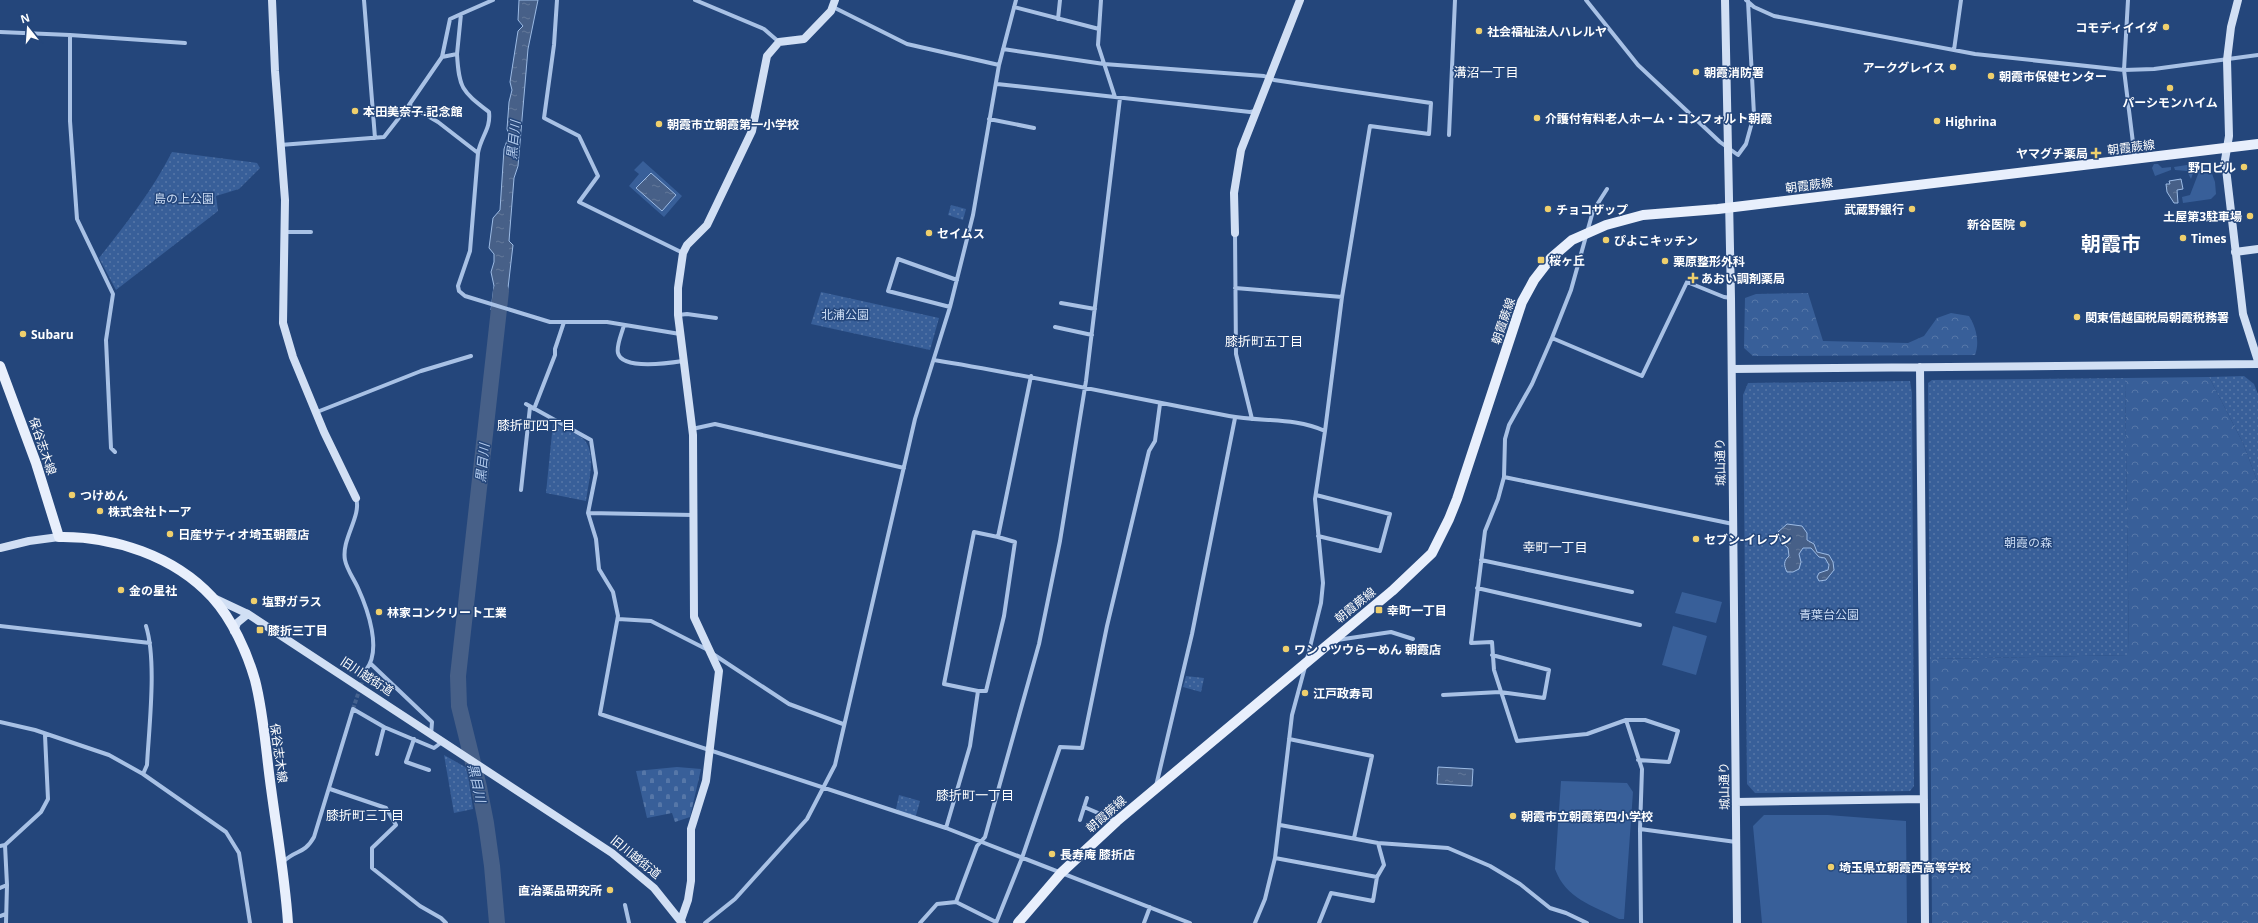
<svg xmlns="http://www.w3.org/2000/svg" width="2258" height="923" font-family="'Open Sans','Noto Sans JP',sans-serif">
	<defs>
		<pattern id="forest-crowns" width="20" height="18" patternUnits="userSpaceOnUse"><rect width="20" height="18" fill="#385f99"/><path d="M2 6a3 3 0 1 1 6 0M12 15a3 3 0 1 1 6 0" fill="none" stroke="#5677a8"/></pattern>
		<pattern id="cemetery-stones" width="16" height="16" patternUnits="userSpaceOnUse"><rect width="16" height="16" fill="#385f99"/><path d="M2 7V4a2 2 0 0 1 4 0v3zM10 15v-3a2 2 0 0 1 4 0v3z" fill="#5677a8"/></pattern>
		<pattern id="park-dots" width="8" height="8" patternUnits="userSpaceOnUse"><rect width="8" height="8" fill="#385f99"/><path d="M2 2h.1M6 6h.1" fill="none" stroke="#5677a8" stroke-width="1.8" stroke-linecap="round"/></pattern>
		<pattern id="water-ripples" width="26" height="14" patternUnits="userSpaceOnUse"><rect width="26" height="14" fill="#476088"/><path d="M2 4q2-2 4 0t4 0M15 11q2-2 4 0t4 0" fill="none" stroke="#63789a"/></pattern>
	</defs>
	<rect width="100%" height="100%" fill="#24467b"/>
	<path fill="#385f99" d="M 643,161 L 682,196 L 664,217 L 629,186 L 639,174 L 634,170 Z
		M 2154,164 L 2158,164 L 2162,168 L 2171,167 L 2171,170 L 2155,176 L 2152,168 Z
		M 2193,164 L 2195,167 L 2191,179 L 2187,171 L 2175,170 L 2174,167 Z
		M 2206,167 L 2210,168 L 2215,182 L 2216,194 L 2211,199 L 2183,203 L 2182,197 L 2190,195 L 2200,169 Z
		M 1682,592 L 1722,602 L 1716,623 L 1675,613 Z
		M 1673,626 L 1707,636 L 1696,675 L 1662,665 Z
		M 1561,781 L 1627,783 L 1633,792 L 1624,919 L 1619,919 C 1592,905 1566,899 1555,869 Z
		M 1764,815 L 1828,815 L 1906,821 L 1907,923 L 1762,923 L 1753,826 Z"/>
	<path fill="url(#forest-crowns)" d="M 1808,293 L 1823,341 L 1908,343 L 1924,336 L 1937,318 L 1951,313 L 1969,316 C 1976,327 1980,342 1975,355 L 1753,356 L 1744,348 L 1745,298 L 1756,294 Z
		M 2209,377 L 2243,443 L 2258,483 L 2258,923 L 1932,923 L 1930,659 L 2129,655 L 2125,378 Z"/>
	<path fill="url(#cemetery-stones)" d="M 677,767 L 701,769 L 690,817 L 675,822 L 672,813 L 647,818 L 636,771 Z"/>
	<path fill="url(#park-dots)" d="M 172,152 L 257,163 L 260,168 L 239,189 L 216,196 L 218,211 L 116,290 L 99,258 C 126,224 152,191 172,152 Z
		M 951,205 L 966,209 L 963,220 L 948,215 Z
		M 821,292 L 939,318 L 930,350 L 811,324 Z
		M 2244,376 L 2254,384 L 2258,394 L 2258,483 L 2243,443 L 2209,377 Z
		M 2125,378 L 2129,655 L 1930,659 L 1928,383 L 1932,380 Z
		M 1910,381 L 1912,393 L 1914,786 L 1910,791 L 1755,793 L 1747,784 L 1743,395 L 1748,383 Z
		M 553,423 C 563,428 580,434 586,442 C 596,457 588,485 586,501 L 546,493 Z
		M 1186,676 L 1204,678 L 1201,692 L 1183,687 Z
		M 444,755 L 467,768 L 473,809 L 454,813 Z
		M 899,795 L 920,801 L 915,819 L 898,813 L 899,810 L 896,809 Z"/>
	<path fill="url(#water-ripples)" stroke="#9cbbe5" d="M 519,0 L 538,0 L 528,49 L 518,166 L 514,178 L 509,241 L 513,245 L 505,314 L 491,310 L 494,286 L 491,272 L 494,262 L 494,254 L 489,248 L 493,218 L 500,210 L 504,149 L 509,135 L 507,129 L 509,102 L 512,90 L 510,82 L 518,31 L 523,26 L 518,20 Z
		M 651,173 L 676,195 L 662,211 L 636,188 Z
		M 2181,179 L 2183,189 L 2177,190 L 2178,203 L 2174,203 L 2167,192 L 2166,184 L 2170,184 L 2169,181 Z
		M 1787,524 L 1802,526 L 1807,533 L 1807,540 L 1814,544 L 1817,552 L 1829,555 L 1833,562 L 1834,570 L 1826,580 L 1819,581 L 1817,577 L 1819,573 L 1828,570 L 1829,565 L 1825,558 L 1819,557 L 1811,548 L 1803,548 L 1799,554 L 1801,562 L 1799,569 L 1793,572 L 1787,572 C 1784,566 1783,561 1789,556 L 1788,548 L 1781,542 L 1778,532 Z
		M 1438,767 L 1473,769 L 1472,786 L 1437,784 Z"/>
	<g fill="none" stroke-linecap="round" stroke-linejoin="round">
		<path stroke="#476088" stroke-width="16" d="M 497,923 L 492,866 L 486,823 L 479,787 L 459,706 L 458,676 L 501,291"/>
		<path stroke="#45628f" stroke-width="4" stroke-dasharray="4 2" stroke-linecap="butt" d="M 353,709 L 366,670"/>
		<path stroke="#a8c1e5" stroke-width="4" d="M 364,0 L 375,138
			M 557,0 L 554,45 L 544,118 L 579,136 L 598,176 L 579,202 L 683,253
			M 695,0 L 764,29 L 779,42
			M 1101,0 L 1098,45 L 1115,97
			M 1586,0 L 1638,65 L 1720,142 L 1738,155 L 1746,144 L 1754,115 L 1748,1
			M 1746,0 L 1754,7 L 1774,16 L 1975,54 L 2124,70 L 2154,69 L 2258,55
			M 2128,0 L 2124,70 L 2135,159
			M 833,7 L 907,44 L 999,65
			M 1014,7 L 1099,29
			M 1058,19 L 1060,0
			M 0,32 L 70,35 L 70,121 L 77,219 L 113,294 L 106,340 L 111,448 L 115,452
			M 70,35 L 185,43
			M 1003,49 L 1104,64 L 1264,76 L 1274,80 L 1431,103 L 1429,134 L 1370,126 L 1342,297 L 1325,431
			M 1954,50 L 1961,0
			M 457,54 C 459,89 462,91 489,112 C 491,129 481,136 478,153
			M 442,57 L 450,19 L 461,14
			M 997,84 L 1250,112 L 1255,111
			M 409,105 L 438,122 L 478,153 L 470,251 L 458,286 L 459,291 L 465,296 L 550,322 L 607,322 L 680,334
			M 989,119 L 1034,128
			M 1449,135 L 1455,0
			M 280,145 L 384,137 L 409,105 L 442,57 L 457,54 L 461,14 L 493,0
			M 285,232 L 311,232
			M 1235,233 L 1236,354 L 1252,419
			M 1235,288 L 1342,297
			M 1061,303 L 1095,309
			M 950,307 L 888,291 L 898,259 L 957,280
			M 678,315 L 687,314 L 716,318
			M 624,325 C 622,333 616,346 618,353 C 622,370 670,363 683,361
			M 1055,327 L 1092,335
			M 1552,338 L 1571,290 L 1593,211 L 1607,189
			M 934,360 C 1033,376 1131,398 1229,416 C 1261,422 1295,417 1325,431 L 1315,499 L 1323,583 L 1321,603 L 1307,659
			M 526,404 L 591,440 L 596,473 L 588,513 L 596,539 L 599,569 L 613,592 L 618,616 L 600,714 L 946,828 L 1190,923
			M 534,409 L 555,355 L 555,349 L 564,322
			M 317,412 L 421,371 L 471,356
			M 692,429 L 715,424 L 904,468
			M 1504,477 L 1733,524
			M 521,490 L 530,407
			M 1316,495 L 1390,514 L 1380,551 L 1318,536
			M 356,498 C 362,516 341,539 345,560 C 347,570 354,579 358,588 C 368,610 382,650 366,670
			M 588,513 L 693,515
			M 1481,560 L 1632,592
			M 1477,588 L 1640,625
			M 618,619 L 651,621 L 708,650
			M 0,626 L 150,643
			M 1337,640 L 1391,632 L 1413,639
			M 713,654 L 789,704 L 843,724
			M 371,664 L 432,722 L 431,735
			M 978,691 L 944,684 L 974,532 L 998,537
			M 1443,695 L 1500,692 L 1544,698 L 1549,670 L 1492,655
			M 1626,720 L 1642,769 L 1640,829 L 1641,923
			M 0,722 L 35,730 L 109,755 L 143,774 L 226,832 L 239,853 L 250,923
			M 414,739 L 406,762 L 429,770
			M 1289,739 L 1372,756 L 1354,838
			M 377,754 L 384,727
			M 1638,760 L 1669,762 L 1678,731 L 1645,720 L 1626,720 L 1587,734 L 1517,741 L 1494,670 L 1492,642 L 1471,643 L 1485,531 L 1498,499 L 1504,477 L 1505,439 L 1509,425 L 1532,384 L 1552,338 L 1642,376 L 1687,282 L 1724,297 L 1731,298
			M 143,774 L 147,765 C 149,727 157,661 146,626
			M 1156,786 L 1192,634 L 1235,418
			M 330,789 L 386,808 L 396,825 L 372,848 L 372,868 L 420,906 L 441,918 L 446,923
			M 1084,807 L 1117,821
			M 1080,820 L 1087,798
			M 1280,825 L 1378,843 L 1448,848 L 1490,866 L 1520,884 L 1550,908 L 1566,913 L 1587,923
			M 946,828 L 970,746 L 978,691 L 986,691 L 1004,616 L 1015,542 L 998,537 L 1031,376
			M 1640,829 L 1736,842
			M 5,845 L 7,885 L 6,923
			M 0,846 L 5,845 L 41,812 L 48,799 L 45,735
			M 1275,858 L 1377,877
			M 283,862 C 296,849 304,855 314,837 L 353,709 L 384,727 L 434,748 L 442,742
			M 0,888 L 7,885
			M 956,902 L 977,846 L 985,837 L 1039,644 L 1060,541 L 1086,381 L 1120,98
			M 625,905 L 629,923
			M 0,916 L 6,914
			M 705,923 L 735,899 L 807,819 L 835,765 L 915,419 L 950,307 L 973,215 L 999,65 L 1016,0
			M 920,923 L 937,904 L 956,902 L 996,922
			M 996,923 L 1022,858 L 1060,747 L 1082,748 L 1107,626 L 1149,451 L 1155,441 L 1160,404
			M 1144,923 L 1150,907
			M 1255,923 L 1265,899 L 1275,858 L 1292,715 L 1305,667
			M 1319,923 L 1331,893 L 1373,901 L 1377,877 L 1384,865 L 1378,843"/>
		<path stroke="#d1dff4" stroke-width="8" d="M 272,0 L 275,71 L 285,200 L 283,323 L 293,357 L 324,432 L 356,498
			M 1725,0 L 1731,298 L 1737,923
			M 2238,0 L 2231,27 L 2227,60 L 2229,136 L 2225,160 L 2243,314 L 2258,361
			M 1235,233 L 1234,193 L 1241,150 L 1300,0
			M 2235,252 L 2258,249
			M 1920,367 L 1925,923
			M 1732,369 L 2258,364
			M 0,548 L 29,541 L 59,537
			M 214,598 L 248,614 L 612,853 L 654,888 L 682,923
			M 234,631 L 237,623 L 248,614
			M 1736,802 L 1924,799
			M 681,920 L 688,900 L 691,881 L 691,829 L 706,781 L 719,671 L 694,617 L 693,435 L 678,315 L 678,288 L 683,253 L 687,245 L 707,225 L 752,131 L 767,56 L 779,42 L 804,39 L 831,11 L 835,0"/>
		<path stroke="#e8effc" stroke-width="10" d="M 0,366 L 36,463 L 59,537 C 114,536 174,556 212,597 C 232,619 247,652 255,680 C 264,715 266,753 271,788 C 277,833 285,878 288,923
			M 1018,923 L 1061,873 L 1117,821 L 1392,591 L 1432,553 L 1449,519 L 1457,499 L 1522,302 L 1534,280 L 1551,258 L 1572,240 L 1606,225 L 1643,215 L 1718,209 L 2258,144"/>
	</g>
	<g fill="#efcf6c" stroke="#24467b" stroke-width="1.5">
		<circle cx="2166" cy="27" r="4"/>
		<circle cx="1479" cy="31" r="4"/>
		<circle cx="1953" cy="67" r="4"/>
		<circle cx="1696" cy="72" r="4"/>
		<circle cx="1991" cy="76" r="4"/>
		<circle cx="2170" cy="88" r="4"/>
		<circle cx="355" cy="111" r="4"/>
		<circle cx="1537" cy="118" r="4"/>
		<circle cx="1937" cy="121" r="4"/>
		<circle cx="659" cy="124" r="4"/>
		<path d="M2094 147h4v4h4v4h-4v4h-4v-4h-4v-4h4z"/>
		<circle cx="2244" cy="167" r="4"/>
		<circle cx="1548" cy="209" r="4"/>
		<circle cx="1912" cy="209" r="4"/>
		<circle cx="2250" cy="216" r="4"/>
		<circle cx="2023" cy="224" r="4"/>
		<circle cx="929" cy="233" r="4"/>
		<circle cx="2183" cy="238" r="4"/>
		<circle cx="1606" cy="240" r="4"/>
		<rect x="1537" y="256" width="8" height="8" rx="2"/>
		<circle cx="1665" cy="261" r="4"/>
		<path d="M1691 272h4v4h4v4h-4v4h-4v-4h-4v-4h4z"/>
		<circle cx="2077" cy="317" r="4"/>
		<circle cx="23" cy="334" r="4"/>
		<circle cx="72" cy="495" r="4"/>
		<circle cx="100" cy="511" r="4"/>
		<circle cx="170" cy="534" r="4"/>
		<circle cx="1696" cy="539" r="4"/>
		<circle cx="121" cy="590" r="4"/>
		<circle cx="254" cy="601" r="4"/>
		<rect x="1375" y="606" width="8" height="8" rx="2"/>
		<circle cx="379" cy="612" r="4"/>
		<rect x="256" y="626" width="8" height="8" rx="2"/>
		<circle cx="1286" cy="649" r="4"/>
		<circle cx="1305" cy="693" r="4"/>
		<circle cx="1513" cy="816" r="4"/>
		<circle cx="1052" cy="854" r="4"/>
		<circle cx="1831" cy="867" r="4"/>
		<circle cx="610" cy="890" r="4"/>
	</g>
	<g text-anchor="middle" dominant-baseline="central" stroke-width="3" stroke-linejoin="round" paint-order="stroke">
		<g font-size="12" font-weight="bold" fill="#fff" stroke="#24467b" text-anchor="start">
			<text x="2158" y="27" text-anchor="end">コモディイイダ</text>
			<text x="1487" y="31">社会福祉法人ハレルヤ</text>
			<text x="1945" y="67" text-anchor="end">アークグレイス</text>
			<text x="1704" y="72">朝霞消防署</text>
			<text x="1999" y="76">朝霞市保健センター</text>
			<text x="2170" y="102" text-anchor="middle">パーシモンハイム</text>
			<text x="363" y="111">本田美奈子.記念館</text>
			<text x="1545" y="118">介護付有料老人ホーム・コンフォルト朝霞</text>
			<text x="1945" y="121">Highrina</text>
			<text x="667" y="124">朝霞市立朝霞第一小学校</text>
			<text x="2088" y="153" text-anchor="end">ヤマグチ薬局</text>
			<text x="2236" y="167" text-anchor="end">野口ビル</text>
			<text x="1556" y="209">チョコザップ</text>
			<text x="1904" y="209" text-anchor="end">武蔵野銀行</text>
			<text x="2242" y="216" text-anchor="end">土屋第3駐車場</text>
			<text x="2015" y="224" text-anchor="end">新谷医院</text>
			<text x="937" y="233">セイムス</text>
			<text x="2191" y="238">Times</text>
			<text x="1614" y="240">ぴよこキッチン</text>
			<text x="1549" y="260">桜ヶ丘</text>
			<text x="1673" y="261">栗原整形外科</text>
			<text x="1701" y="278">あおい調剤薬局</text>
			<text x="2085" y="317">関東信越国税局朝霞税務署</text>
			<text x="31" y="334">Subaru</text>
			<text x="80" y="495">つけめん</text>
			<text x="108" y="511">株式会社トーア</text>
			<text x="178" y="534">日産サティオ埼玉朝霞店</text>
			<text x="1704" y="539">セブン-イレブン</text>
			<text x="129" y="590">金の星社</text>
			<text x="262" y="601">塩野ガラス</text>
			<text x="1387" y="610">幸町一丁目</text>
			<text x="387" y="612">林家コンクリート工業</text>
			<text x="268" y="630">膝折三丁目</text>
			<text x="1294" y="649">ワン・ツウらーめん 朝霞店</text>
			<text x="1313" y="693">江戸政寿司</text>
			<text x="1521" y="816">朝霞市立朝霞第四小学校</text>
			<text x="1060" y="854">長寿庵 膝折店</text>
			<text x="1839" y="867">埼玉県立朝霞西高等学校</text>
			<text x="602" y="890" text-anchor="end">直治薬品研究所</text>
		</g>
		<g font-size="12" fill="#fff" stroke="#24467b">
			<text transform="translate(2131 147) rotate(-7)">朝霞蕨線</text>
			<text transform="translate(1809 185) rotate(-7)">朝霞蕨線</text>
			<text transform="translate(1503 321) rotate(-71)">朝霞蕨線</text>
			<text transform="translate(43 446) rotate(71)">保谷志木線</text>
			<text transform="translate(1720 462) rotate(-91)">城山通り</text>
			<text transform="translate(1355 605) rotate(-39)">朝霞蕨線</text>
			<text transform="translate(367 676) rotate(33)">旧川越街道</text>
			<text transform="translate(279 753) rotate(82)">保谷志木線</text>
			<text transform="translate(1724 786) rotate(-91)">城山通り</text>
			<text transform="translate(1106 814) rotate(-41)">朝霞蕨線</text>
			<text transform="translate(636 857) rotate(39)">旧川越街道</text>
		</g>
		<g font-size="12" fill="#cbdcf4" stroke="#24467b">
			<text x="184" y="198">島の上公園</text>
			<text x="845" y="314">北浦公園</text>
			<text x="2028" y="542">朝霞の森</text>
			<text x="1829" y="614">青葉台公園</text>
		</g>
		<g font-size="13" fill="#fff" stroke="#24467b">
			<text x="1486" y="72">溝沼一丁目</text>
			<text x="1264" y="341">膝折町五丁目</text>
			<text x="536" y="425">膝折町四丁目</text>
			<text x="1555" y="547">幸町一丁目</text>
			<text x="975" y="795">膝折町一丁目</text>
			<text x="365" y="815">膝折町三丁目</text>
		</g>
		<g font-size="13" font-style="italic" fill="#b3cbed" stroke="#24467b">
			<text transform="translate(513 140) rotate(-84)">黒目川</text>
			<text transform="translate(482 463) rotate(-84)">黒目川</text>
			<text transform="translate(477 783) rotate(77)">黒目川</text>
		</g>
		<g font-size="20" font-weight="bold" fill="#fff" stroke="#24467b">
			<text x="2111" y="243">朝霞市</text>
		</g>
	</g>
	<g transform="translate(28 28) rotate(343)" stroke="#24467b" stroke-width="3" paint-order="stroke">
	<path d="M0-3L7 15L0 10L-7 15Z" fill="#ffffff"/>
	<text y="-6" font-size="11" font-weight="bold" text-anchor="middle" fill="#ffffff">N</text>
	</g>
</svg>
